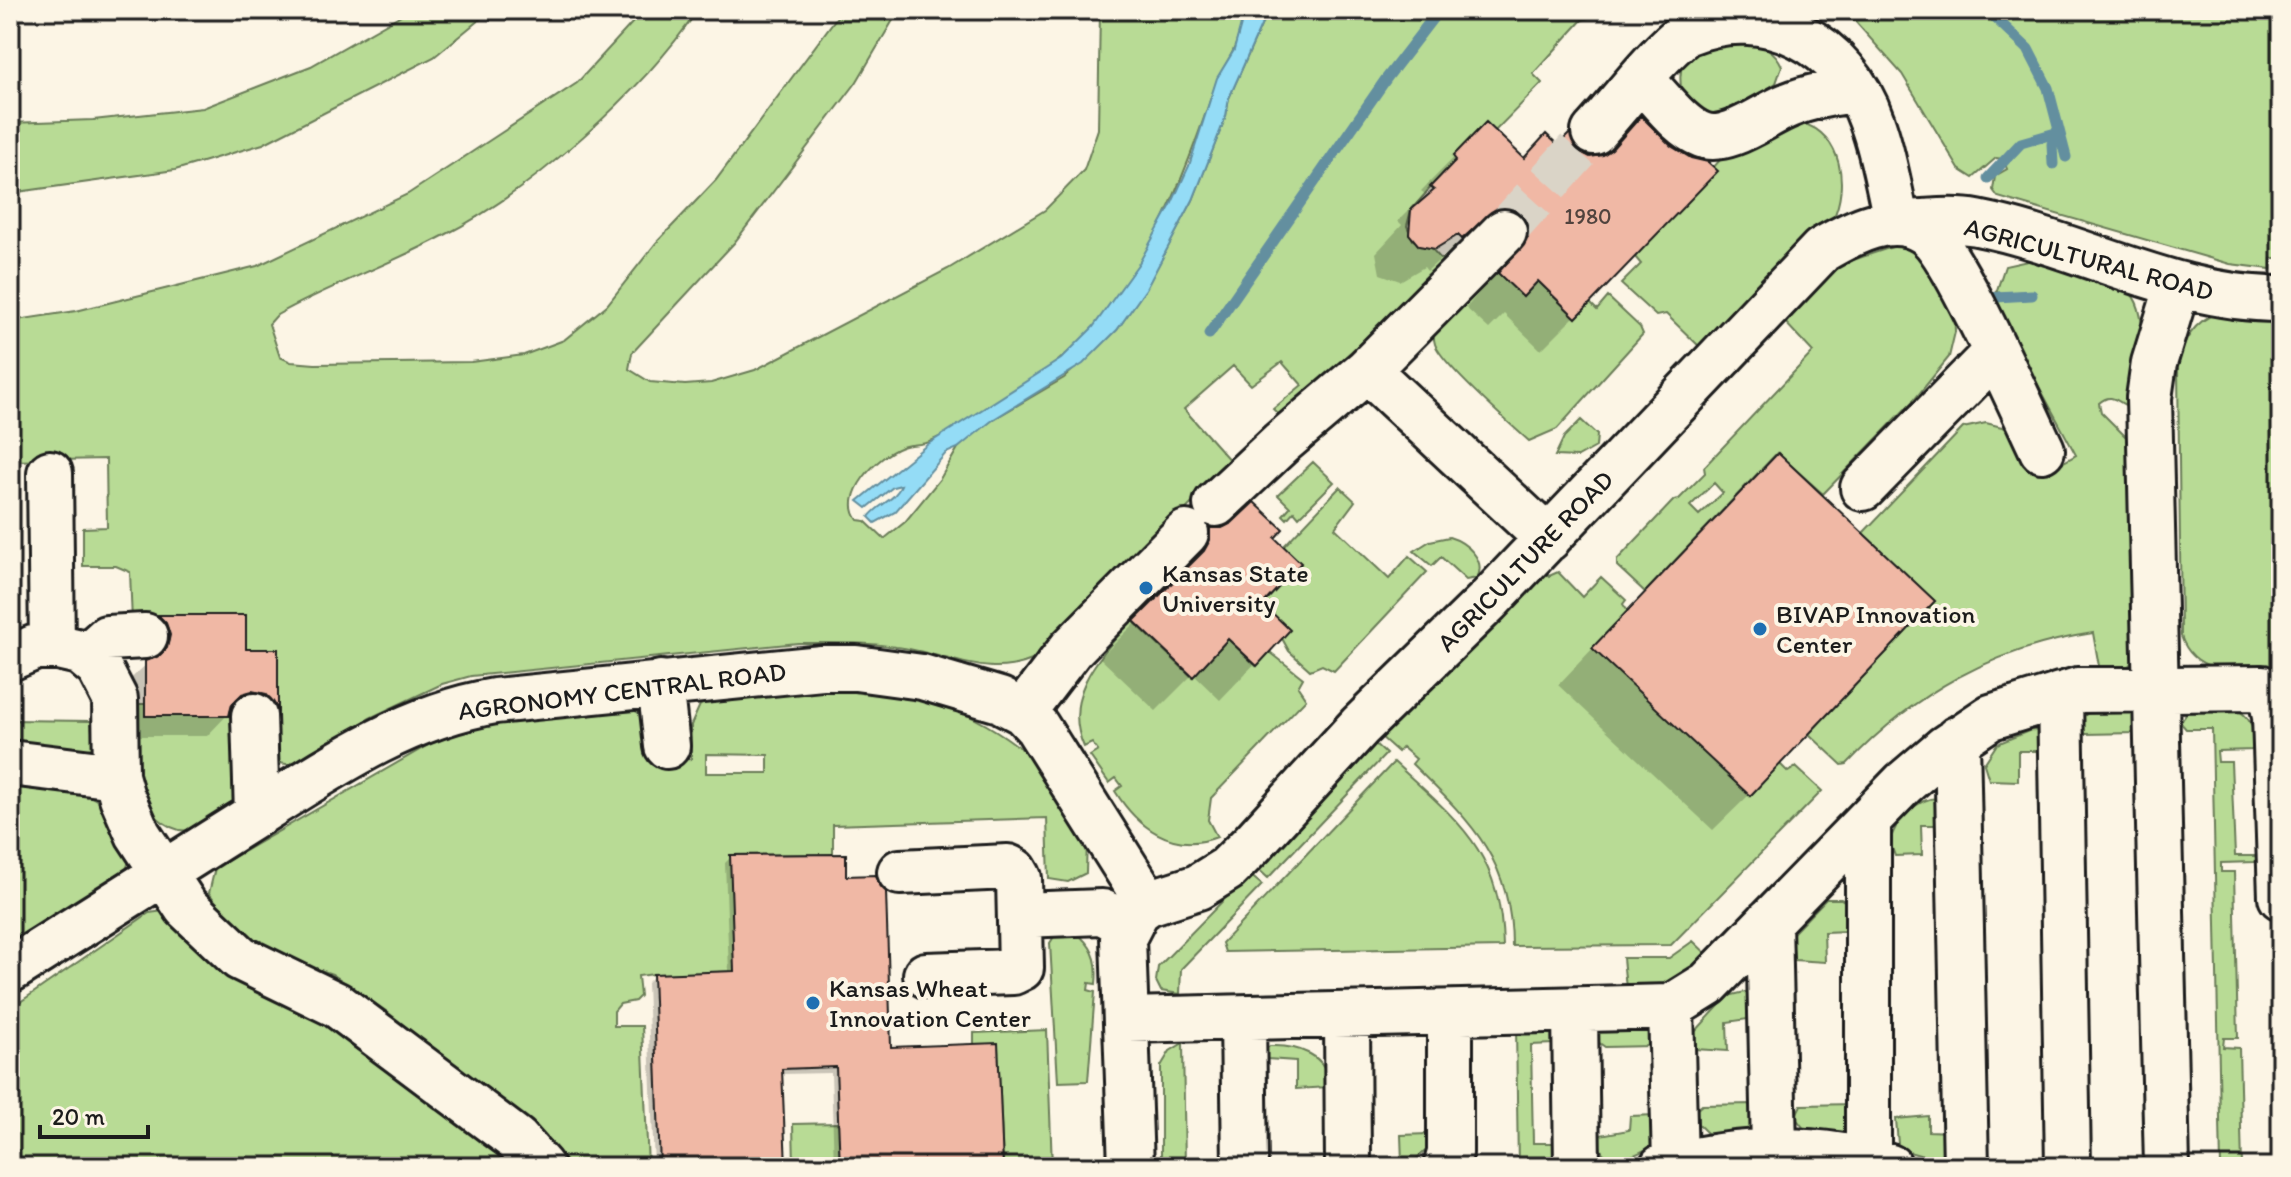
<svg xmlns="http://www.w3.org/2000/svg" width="2291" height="1177" font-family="Itim,sans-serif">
	<rect width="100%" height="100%" fill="#fcf5e5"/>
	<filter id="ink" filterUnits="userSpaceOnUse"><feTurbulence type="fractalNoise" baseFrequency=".0125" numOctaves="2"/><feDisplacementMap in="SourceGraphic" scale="16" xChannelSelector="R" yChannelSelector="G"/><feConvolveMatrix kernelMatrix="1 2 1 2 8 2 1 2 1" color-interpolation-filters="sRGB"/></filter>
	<g filter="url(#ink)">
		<path fill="#b8db95" stroke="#6a7c58" stroke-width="2" fill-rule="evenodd" d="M 410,10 L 491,10 L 434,57 L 263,144 L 175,170 L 10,193 L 10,123 L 93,120 L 203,108 L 311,66 Z
			M 644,10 L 698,10 C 641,93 533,190 443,236 C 389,265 330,285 277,315 L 269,324 L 280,357 L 291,362 L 315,364 L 471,362 L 524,355 L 564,340 L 607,305 L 656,243 L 716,180 L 842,10 L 899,10 L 856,83 L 734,243 L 632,353 L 629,369 L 650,382 L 685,385 L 711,383 L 755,370 L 948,269 L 1045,210 L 1084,170 L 1098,129 L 1100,10 L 1245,10 C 1242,23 1239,38 1233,51 C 1228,62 1220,71 1216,83 C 1183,180 1143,293 1059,360 C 1025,387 971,422 931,441 C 923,446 911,443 902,447 C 877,456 839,495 858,520 L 865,521 L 884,539 L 905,522 L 940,479 L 958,448 L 971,436 L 994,419 L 1064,378 L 1117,330 L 1146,288 L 1193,200 L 1226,116 L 1229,98 L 1268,10 L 1617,10 L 1582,20 L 1533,74 L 1542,83 L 1495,131 L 1485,123 L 1453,156 L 1467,169 L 1445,171 L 1411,210 L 1407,226 L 1413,240 L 1432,249 L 1442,260 L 1456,246 L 1460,250 L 1281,417 L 1273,409 L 1302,385 L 1282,362 L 1251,385 L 1233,366 L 1184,409 L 1232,463 L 1039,657 C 988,682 948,653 896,647 C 863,642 831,643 798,643 L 471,676 L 442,684 L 370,718 L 294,765 L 271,762 L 271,716 L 278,716 L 278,650 L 246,649 L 245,615 L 146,615 L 132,622 L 130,572 L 116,566 L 83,566 L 83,528 L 107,527 L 106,459 L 10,461 L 10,321 L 76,311 L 257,266 L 408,194 L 577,83 Z
			M 1845,10 L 2281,10 L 2281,258 L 2271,258 L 2271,269 L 2230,264 L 1998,197 L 1993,190 L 1995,176 L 2007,169 L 2003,159 L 1996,158 L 1973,178 L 1959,169 L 1902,74 Z
			M 1748,42 C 1764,46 1775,50 1782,66 L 1776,83 L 1721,120 L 1685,104 C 1667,46 1702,45 1748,42 Z
			M 1802,123 C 1842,134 1849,186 1833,219 L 1701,348 L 1666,314 L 1656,316 L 1621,284 L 1641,264 L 1635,257 L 1733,145 Z
			M 1510,238 L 1516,244 L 1493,268 L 1523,297 L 1538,281 L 1576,318 L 1590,303 L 1597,310 L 1608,297 L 1640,327 L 1643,334 L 1557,429 L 1529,441 C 1511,425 1441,363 1435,344 C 1432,335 1435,322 1441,314 Z
			M 1895,246 L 1921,252 L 1954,306 L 1955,332 L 1949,357 L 1915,399 L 1823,494 L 1777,453 L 1645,592 L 1617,566 L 1617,560 L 1674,500 L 1679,499 L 1705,473 L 1704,467 L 1813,352 L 1784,321 L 1835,266 ZM 1714,483 L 1723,493 L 1699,515 L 1690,506 Z
			M 2032,260 C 2061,268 2094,273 2121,286 C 2157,303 2137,378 2132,408 C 2118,404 2113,391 2099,403 L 2101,412 L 2134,445 L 2135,659 L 2124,671 L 2100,672 L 2093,633 C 1994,648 1915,692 1847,764 L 1842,765 L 1809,734 L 1935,601 L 1863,533 L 1963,428 L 1986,423 L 2010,429 L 2023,436 L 2044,473 L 2076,455 L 2001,316 L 1996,300 L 2032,298 L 2032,291 L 1996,293 L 2005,266 Z
			M 2219,312 L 2281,316 L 2281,668 C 2244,669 2196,680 2181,636 L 2178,367 C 2183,340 2193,322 2219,312 Z
			M 1581,420 L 1597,435 L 1596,447 L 1578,457 L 1555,456 L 1564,437 Z
			M 1313,462 L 1334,482 L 1299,517 L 1294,511 L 1287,519 L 1283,515 L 1290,507 L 1278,495 Z
			M 1340,487 L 1355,501 L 1335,528 L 1389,579 L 1409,556 L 1427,572 L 1334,671 L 1322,665 L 1310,670 L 1289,651 L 1263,604 L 1301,564 L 1283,547 Z
			M 1449,537 C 1466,542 1487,560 1477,578 L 1466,580 L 1441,557 L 1432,566 L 1414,551 L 1430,541 Z
			M 1540,568 L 1549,576 L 1558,572 L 1582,597 L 1601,577 L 1626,600 L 1623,604 L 1750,796 L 1780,764 L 1788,772 L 1796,767 L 1822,791 L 1671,945 L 1512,946 C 1512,859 1470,821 1412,764 L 1416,759 L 1402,747 L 1398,752 L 1380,736 Z
			M 1132,620 L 1192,677 L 1228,639 L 1256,666 L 1270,652 L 1303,678 L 1298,687 L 1306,699 L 1211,798 L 1208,820 L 1217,837 C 1173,854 1137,827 1115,791 L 1122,786 L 1116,778 L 1109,783 L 1090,756 L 1098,751 L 1092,743 L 1084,747 C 1061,695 1100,656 1132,620 Z
			M 816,687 C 912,688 979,705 1049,773 L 1043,779 L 1087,838 L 1086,873 L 1068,882 L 1049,879 L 1047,818 L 833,825 L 833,854 L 731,855 L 737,1054 L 654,974 L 638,976 L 640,996 L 635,1001 L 620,1004 L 614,1011 L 614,1026 L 642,1026 L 648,1167 L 572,1167 L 516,1113 L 386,1011 L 332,974 L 268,952 L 239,931 L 209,893 L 215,868 L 449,733 L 486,724 L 631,708 L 650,721 L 653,761 L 691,759 L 691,725 L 700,705 L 715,698 ZM 706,754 L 768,755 L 768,773 L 706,773 Z
			M 132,704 L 145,704 L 145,716 L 237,716 L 238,800 C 225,809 211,822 197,828 C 169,840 140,804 134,780 C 129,757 133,728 132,704 Z
			M 2232,708 C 2253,715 2254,731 2255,750 L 2217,751 L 2218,762 L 2231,762 L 2235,856 L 2262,856 L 2255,862 L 2221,863 L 2221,872 L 2234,872 L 2238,1038 L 2224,1038 L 2223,1047 L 2239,1048 L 2242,1167 L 2221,1167 L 2212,729 L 2186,729 L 2180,722 L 2188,711 Z
			M 2093,710 L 2135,712 L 2136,733 L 2085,734 L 2081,718 Z
			M 10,720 L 91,721 L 94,754 L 10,751 Z
			M 2031,730 L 2041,731 L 2041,751 L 2018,751 L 2018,781 L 1989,780 L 1984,764 L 1997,744 Z
			M 1373,742 L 1386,754 L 1268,878 L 1255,866 Z
			M 1394,762 C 1460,823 1501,851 1503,947 L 1225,952 L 1222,943 Z
			M 10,775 C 54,784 100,785 122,830 C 130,848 133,858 123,876 L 10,948 Z
			M 1938,798 L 1946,825 L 1921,825 L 1922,855 L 1895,856 L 1890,842 C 1895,821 1916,798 1938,798 Z
			M 1249,874 L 1262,885 L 1181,969 L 1180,994 L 1161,991 L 1156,981 L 1158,967 Z
			M 1826,899 L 1841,899 L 1850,905 L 1848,931 L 1824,932 L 1825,962 L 1794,960 L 1792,934 Z
			M 164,911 L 318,1012 L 518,1167 L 10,1167 L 10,1009 L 149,913 Z
			M 1055,935 L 1081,937 C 1096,951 1098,965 1096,984 L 1089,983 L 1088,990 L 1095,992 L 1088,1081 L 1058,1082 L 1050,943 Z
			M 1693,941 L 1714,961 L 1683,987 L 1626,988 L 1623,958 L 1669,958 Z
			M 1745,992 L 1750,995 L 1755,1018 L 1727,1022 L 1728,1051 L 1694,1049 L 1694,1033 L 1728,996 Z
			M 1649,1023 L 1652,1046 L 1605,1047 L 1598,1042 L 1598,1030 Z
			M 1516,1026 L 1556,1028 L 1553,1044 L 1531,1045 L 1533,1143 L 1558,1143 L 1558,1167 L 1518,1167 Z
			M 1047,1030 L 1052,1167 L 1003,1165 L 998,1044 L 974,1045 L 974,1033 Z
			M 1183,1043 L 1185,1167 L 1161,1167 L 1161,1066 L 1170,1051 Z
			M 1270,1046 C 1296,1045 1330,1054 1328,1087 L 1296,1089 L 1296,1061 L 1267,1059 L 1264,1050 Z
			M 1753,1104 L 1757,1126 L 1741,1133 L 1709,1135 L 1696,1122 L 1695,1111 L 1702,1105 Z
			M 1854,1104 L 1851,1132 L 1841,1135 L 1806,1131 L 1795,1117 L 1801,1105 Z
			M 1656,1115 L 1662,1136 C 1647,1155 1594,1176 1600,1135 L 1629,1130 L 1630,1116 Z
			M 1928,1116 L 1928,1131 L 1953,1132 L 1945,1162 L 1909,1152 L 1898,1144 L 1896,1119 Z
			M 839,1123 L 840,1164 L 794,1166 L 793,1124 Z
			M 1428,1134 L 1434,1144 L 1406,1167 L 1372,1167 L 1377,1162 L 1402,1162 L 1401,1135 Z"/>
		<path fill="#94dcf6" stroke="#648f9f" stroke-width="2" d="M 1245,10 L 1268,10 L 1229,98 L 1226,116 L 1193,200 L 1146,289 L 1117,330 L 1083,364 L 994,419 L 958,448 L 946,453 L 895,512 L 875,523 L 869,517 C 878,504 895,501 901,485 L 893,487 L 867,508 L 858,501 L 928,444 L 1061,359 L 1093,327 L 1139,263 L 1171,205 L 1189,166 L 1217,78 L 1234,50 Z"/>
		<path fill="#0003" d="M 1641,119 L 1575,316 L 1541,350 L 1504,314 L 1489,329 L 1466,308 L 1495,274 L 1495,259 L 1475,240 L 1461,241 L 1427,271 L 1424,267 L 1400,281 L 1380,274 L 1376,253 L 1402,225 L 1398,221 L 1425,194 L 1421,191 L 1486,125 L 1523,160 L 1558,148 L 1589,159 L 1603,157 Z
			M 1742,491 L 1749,795 L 1713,830 L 1558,685 Z
			M 1211,530 L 1272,538 L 1260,604 L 1287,630 L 1220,700 L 1193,674 L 1156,711 L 1100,658 L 1169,589 L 1175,577 L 1175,566 Z
			M 158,617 L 244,617 L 244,651 L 276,651 L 276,710 L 256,729 L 246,714 L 231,711 L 207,736 L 126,736 L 126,683 L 149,662 L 147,644 L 139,636 Z
			M 731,857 L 845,878 L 889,1049 L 1001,1167 L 834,1167 L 831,1073 L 781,1074 L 784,1167 L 654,1167 L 647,983 L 654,976 L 729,973 L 725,863 Z"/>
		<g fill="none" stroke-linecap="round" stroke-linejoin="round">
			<path stroke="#648f9f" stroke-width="11" d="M 1987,10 L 2028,49 L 2048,88 L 2066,157
				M 2053,164 L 2052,144 L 2059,132
				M 1988,178 L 2021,143 L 2059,132
				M 1996,297 L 2032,295
				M 1209,334 L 1386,79 L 1439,10"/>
		</g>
		<path fill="#f0b8a5" stroke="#1c1c1c" stroke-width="2" d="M 1641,116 L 1671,146 L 1691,158 L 1708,162 L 1718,171 L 1576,318 L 1538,281 L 1523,297 L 1498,273 L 1528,238 L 1528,225 L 1522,215 L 1511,208 L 1497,208 L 1462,239 L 1458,235 L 1435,249 L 1419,246 L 1409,234 L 1411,210 L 1434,190 L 1430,187 L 1456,160 L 1453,156 L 1486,122 L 1524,158 L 1546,134 L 1558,145 L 1570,133 L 1577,150 L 1590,157 L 1603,155 L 1612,149 Z
			M 1778,453 L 1935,601 L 1750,796 L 1592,648 Z
			M 1254,502 L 1283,529 L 1275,538 L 1301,563 L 1263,604 L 1290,630 L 1257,666 L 1228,639 L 1193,677 L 1134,621 L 1204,551 L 1210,540 L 1210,528 L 1222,528 L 1232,523 Z
			M 158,615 L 246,615 L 246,649 L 278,649 L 278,711 L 266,694 L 252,691 L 242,694 L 232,704 L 229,716 L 145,716 L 145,661 L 159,656 L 167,648 L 170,635 L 166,623 Z
			M 846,854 L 846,876 L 876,875 L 886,892 L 891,1047 L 998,1043 L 1003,1167 L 840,1167 L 836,1067 L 782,1069 L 786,1167 L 660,1167 L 653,974 L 734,971 L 730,855 Z"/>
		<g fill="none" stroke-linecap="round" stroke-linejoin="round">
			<path stroke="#dad4c7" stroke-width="44" stroke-dasharray="44 22" stroke-linecap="butt" d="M 1504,232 L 1594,132"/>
			<g stroke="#1c1c1c" stroke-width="50">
				<path id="minor" d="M 1642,80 C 1659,97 1680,127 1702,135 C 1728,145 1765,114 1789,105 C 1811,96 1833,93 1856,90
					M 1594,132 C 1619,105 1658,53 1686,33 C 1766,0 1845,43 1872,122 C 1884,154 1889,190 1897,223 C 1922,223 1952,218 1977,223 C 2080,243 2175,300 2281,299
					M 1367,370 L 1548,539
					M 50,473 L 52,647
					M 1863,488 L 1994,354
					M 1216,504 L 1281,443 L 1367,370 L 1504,232
					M 86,657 L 107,638 L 145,636
					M 10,658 L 36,647 L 58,647 L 80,652 L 99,668 L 115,699 L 116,776 L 122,797 L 138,834 L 186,907 L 240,958 L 337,1005 L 516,1139 L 541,1167
					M 660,683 L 667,746
					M 2060,695 L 2068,1167
					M 1023,712 L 1071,649 L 1186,533
					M 254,716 L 257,814
					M 1957,739 L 1966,1167
					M 10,763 L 116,776
					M 1868,822 L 1868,1161
					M 900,872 L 1008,867 L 1015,871 L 1019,878 L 1021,968 L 1013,972 L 926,975
					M 1021,915 L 1102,912 L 1128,925
					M 1769,921 L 1774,1150
					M 10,970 C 86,922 162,874 238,826 C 318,776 399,717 495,701 L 822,668 L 856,668 L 922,677 L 1000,700 L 1023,712 L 1037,727 L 1148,903
					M 1671,1007 L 1675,1164
					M 1575,1012 L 1577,1167
					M 1347,1016 L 1348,1167
					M 1243,1018 L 1245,1167
					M 1128,1020 L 1671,1007 L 1708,984 L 1904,783 L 1945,748 L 1991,717 L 2078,690 L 2262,688 L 2272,701 L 2275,716 L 2281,897
					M 1131,1167 L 1123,938 L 1137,911 L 1148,903 L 1198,887 L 1227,869 L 1252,844 L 1360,726 L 1488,601 L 1822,250 C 1851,233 1892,210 1925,232 C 1953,250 2023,411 2042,450
					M 1446,1167 L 1450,1153 L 1450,1014
					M 1662,1167 C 1739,1149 1813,1143 1890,1167
					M 2167,1167 L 2149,398 L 2154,363 L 2178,285"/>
			</g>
			<use href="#minor" stroke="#fcf5e5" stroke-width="44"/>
		</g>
	</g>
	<g fill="#1f6fb2" stroke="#fcf5e5" stroke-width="3">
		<circle cx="1146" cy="588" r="8"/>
		<circle cx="1760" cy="629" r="8"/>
		<circle cx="813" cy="1003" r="8"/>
	</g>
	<g text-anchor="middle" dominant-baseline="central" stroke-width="8" stroke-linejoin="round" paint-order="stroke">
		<g font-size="22" fill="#51433e">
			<text x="1588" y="216">1980</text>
		</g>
		<g font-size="26" fill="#1c1c1c" stroke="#fcf5e5">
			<text transform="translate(2089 259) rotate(15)">AGRICULTURAL ROAD</text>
			<text transform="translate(1525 561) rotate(-46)">AGRICULTURE ROAD</text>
			<text transform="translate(622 691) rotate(-7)">AGRONOMY CENTRAL ROAD</text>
		</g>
		<g font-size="26" fill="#1c1c1c" stroke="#fcf5e5" text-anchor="start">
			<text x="1162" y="573">Kansas State<tspan x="1162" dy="30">University</tspan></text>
			<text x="1776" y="614">BIVAP Innovation<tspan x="1776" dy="30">Center</tspan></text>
			<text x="829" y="988">Kansas Wheat<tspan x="829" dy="30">Innovation Center</tspan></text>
		</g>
	</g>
	<rect width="2291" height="1177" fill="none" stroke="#fcf5e5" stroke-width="40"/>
	<rect x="20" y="20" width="2251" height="1137" fill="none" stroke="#1c1c1c" stroke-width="3" filter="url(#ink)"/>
	<path d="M40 1125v12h108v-12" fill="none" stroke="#1c1c1c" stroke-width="4"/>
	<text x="52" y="1125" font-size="24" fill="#1c1c1c" stroke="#fcf5e5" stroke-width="6" paint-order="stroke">20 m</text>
</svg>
